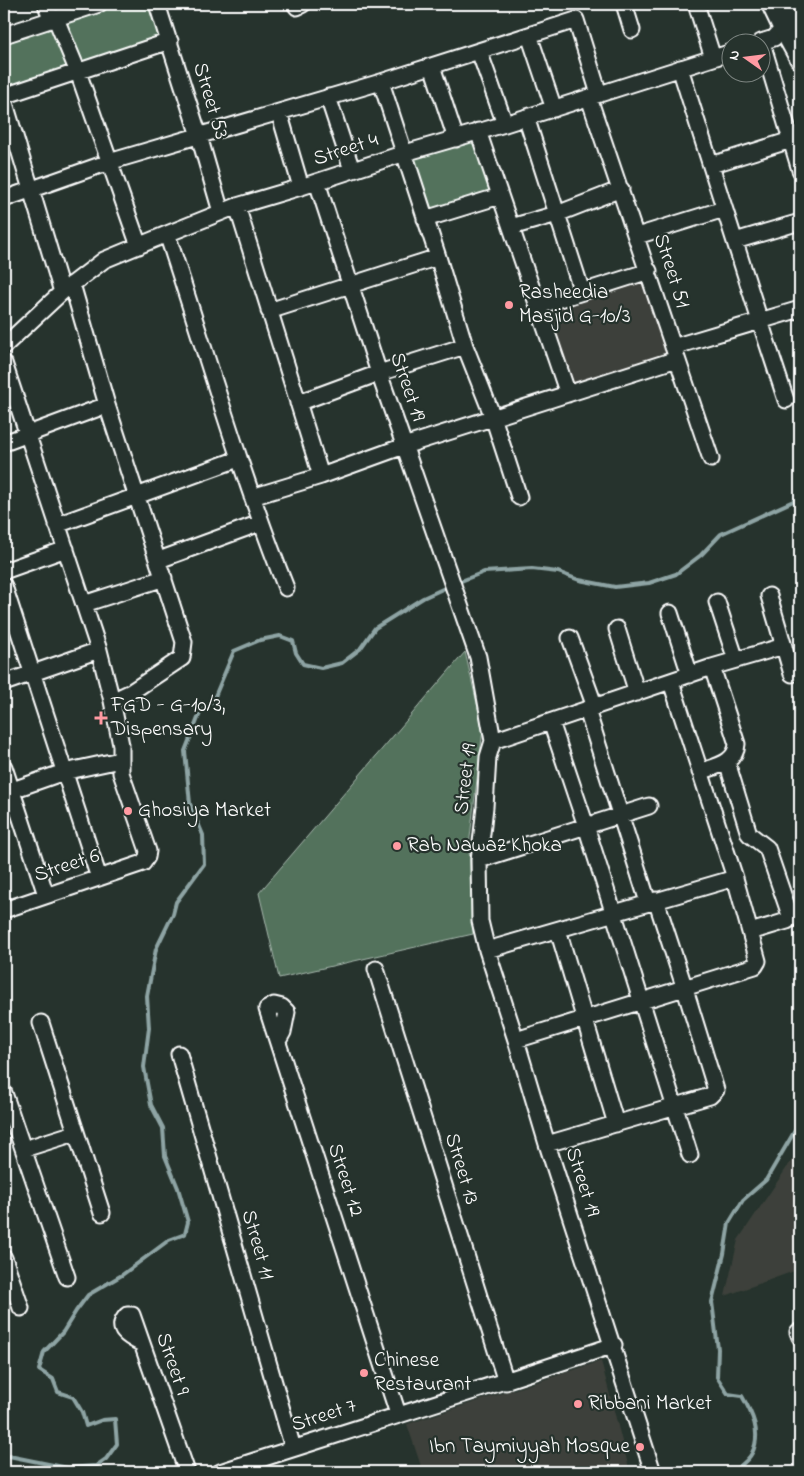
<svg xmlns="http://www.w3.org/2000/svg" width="804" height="1476" font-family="'Indie Flower',sans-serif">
	<rect width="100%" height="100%" fill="#26332d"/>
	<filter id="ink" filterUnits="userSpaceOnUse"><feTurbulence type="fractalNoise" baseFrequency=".02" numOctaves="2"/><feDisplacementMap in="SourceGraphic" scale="10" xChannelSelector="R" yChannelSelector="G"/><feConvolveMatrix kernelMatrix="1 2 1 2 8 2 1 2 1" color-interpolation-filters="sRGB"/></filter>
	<g filter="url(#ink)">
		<path fill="#3c413a" d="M 644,276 L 670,358 L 572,389 L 545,309 Z
			M 800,1148 L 800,1269 L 725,1296 L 738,1240 Z
			M 601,1361 L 630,1472 L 423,1472 L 407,1424 Z"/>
		<path fill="#52725c" stroke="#a8b8ae" d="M 103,4 L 154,4 L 166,38 L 4,91 L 4,37 Z
			M 478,134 L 494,193 L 427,217 L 408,155 Z
			M 465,652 L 483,729 L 469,846 L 473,934 L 279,978 L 259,893 Z"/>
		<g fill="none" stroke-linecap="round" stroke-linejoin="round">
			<path stroke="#8ea4a4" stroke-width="4" d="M 456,583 L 484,572 L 532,569 L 558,572 L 579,580 L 615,587 L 649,583 L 676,574 L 701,555 L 721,534 L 800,498
				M 4,1455 L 68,1468 L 96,1466 L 106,1459 L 117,1444 L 115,1419 L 102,1420 L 86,1426 L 82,1412 L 73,1397 L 58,1392 L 53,1379 L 39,1370 L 44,1352 L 63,1332 L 76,1311 L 88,1295 L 122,1275 L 169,1240 L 185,1234 L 188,1222 L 178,1188 L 165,1156 L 163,1128 L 151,1105 L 144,1067 L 149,1028 L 147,996 L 156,949 L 173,914 L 176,902 L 204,864 L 203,835 L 190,804 L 185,751 L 200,713 L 213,701 L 234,651 L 260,640 L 280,636 L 293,641 L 296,653 L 303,664 L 321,668 L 342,663 L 360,649 L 375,628 L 423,598 L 449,586
				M 733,1472 C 739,1467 749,1460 752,1453 C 762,1433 752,1413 742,1396 L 728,1394 L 717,1377 L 718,1349 L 712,1302 L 724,1254 L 729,1223 L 743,1200 L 766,1180 L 800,1122"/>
			<g stroke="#fff" stroke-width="19">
				<path id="minor" d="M 46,4 L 51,20
					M 157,4 L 199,136 L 221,212
					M 295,4 L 297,7 L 303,4
					M 624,4 L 632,30
					M 696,4 L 713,58
					M 56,19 L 78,72 L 139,246
					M 4,35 L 99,4
					M 529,35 L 554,109
					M 761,42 L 774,38 L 790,21
					M 762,43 L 800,170
					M 479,51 L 505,124
					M 432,66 L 456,139
					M 680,68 L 760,321 L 786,400
					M 381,82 L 438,257 L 465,346 L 493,417 L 519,497
					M 4,96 L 170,41
					M 328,97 L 352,170
					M 589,98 L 711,459
					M 4,100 L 62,292
					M 279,112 L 301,187
					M 526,117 L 582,292
					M 478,131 L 568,394
					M 711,165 L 791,140
					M 317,182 L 379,373 L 478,657 L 493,741 L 488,757 L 485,807 L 479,860 L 480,921 L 487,950 L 516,1040 L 547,1144 L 653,1472
					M 4,199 L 109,162 L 381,82 L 576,20 L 599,94
					M 237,206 L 321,476
					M 425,219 L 500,196
					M 511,227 L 557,214 L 621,189
					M 167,234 C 206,352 240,472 286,588
					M 637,236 L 724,209
					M 735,241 L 800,222
					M 72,284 L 107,405 L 184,642 L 182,658 L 131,692 L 112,701
					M 538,306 L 649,271
					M 269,311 L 438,257
					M 4,346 L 62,292 L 104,260 L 167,234 L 237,206 L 301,187 L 405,153 L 505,124 L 732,52
					M 673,347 L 800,309
					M 4,363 L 99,650 L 112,701 L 121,745 L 121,773 L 148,851 L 147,857 L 143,863 L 4,910
					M 298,403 L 379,373 L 465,346
					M 4,443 L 107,405
					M 252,497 L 321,476 L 404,446 L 677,359
					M 57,525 L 238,459
					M 159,560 L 260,523
					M 4,571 L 66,549
					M 4,586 L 99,878
					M 769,596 L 792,674
					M 717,602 L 736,660
					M 84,604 L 164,578
					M 670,613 L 690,675
					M 617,629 L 637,693
					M 570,638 L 595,707
					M 4,683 L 99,650
					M 587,710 L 648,902
					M 551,722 L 586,826 L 690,1155
					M 493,741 L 712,667 L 784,646
					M 727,762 L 749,834 L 767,848 L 790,915 L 790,919 L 787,921 L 750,932
					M 4,767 L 46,895
					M 700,772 C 716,766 736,763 737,744 L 712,667
					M 4,793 L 64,772 L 120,760
					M 479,860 L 649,806
					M 558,930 L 616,1124
					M 487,950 L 735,878
					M 376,969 L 506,1382
					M 41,1023 L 102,1213
					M 516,1040 L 755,966 L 758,961 L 735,878 L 671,682
					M 278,1041 L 283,1032 L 287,1012 L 282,1007 L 274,1005 L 267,1009 L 398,1414
					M 179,1054 L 293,1448
					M 4,1093 L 67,1277
					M 547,1144 L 710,1096 L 716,1090 L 684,986 L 656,900
					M 24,1149 L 75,1133
					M 4,1258 L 21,1308
					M 798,1332 L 800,1337
					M 142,1344 C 130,1338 113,1330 127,1315 L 132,1315 L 187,1472
					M 220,1472 C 351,1430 483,1389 614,1345"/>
			</g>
			<g stroke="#fff" stroke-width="24">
				<path id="major" d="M 772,4 L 784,29 L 800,58
					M 789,4 L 800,26"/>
			</g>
			<use href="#minor" stroke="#26332d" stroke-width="15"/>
			<use href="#major" stroke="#26332d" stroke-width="20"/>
		</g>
	</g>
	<g fill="#ff9aa2" stroke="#26332d" stroke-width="2">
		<circle cx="509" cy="305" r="5"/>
		<path d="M98.5 710.5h5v5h5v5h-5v5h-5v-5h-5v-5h5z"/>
		<circle cx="128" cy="811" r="5"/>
		<circle cx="397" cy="846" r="5"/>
		<circle cx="364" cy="1373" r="5"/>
		<circle cx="578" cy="1404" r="5"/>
		<circle cx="640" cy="1447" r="5"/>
	</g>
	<g text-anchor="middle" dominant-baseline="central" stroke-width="4.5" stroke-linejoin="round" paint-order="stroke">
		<g font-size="21" fill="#fff" stroke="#26332d">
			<text transform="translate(210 101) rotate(73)">Street 53</text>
			<text transform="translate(346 150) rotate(-18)">Street 4</text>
			<text transform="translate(671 271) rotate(72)">Street 51</text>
			<text transform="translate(407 387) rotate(71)">Street 19</text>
			<text transform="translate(466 779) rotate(-83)">Street 19</text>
			<text transform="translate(67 866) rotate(-18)">Street 6</text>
			<text transform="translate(461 1169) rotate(73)">Street 13</text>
			<text transform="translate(345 1180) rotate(72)">Street 12</text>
			<text transform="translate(582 1182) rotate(72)">Street 19</text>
			<text transform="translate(257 1245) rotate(74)">Street 11</text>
			<text transform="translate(172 1364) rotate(71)">Street 9</text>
			<text transform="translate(324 1416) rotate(-18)">Street 7</text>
		</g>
		<g font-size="21" fill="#fff" stroke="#26332d" text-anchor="start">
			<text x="519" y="293">Rasheedia<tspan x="519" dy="24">Masjid G-10/3</tspan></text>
			<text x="111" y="706">FGD - G-10/3,<tspan x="111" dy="24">Dispensary</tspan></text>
			<text x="138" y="811">Ghosiya Market</text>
			<text x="407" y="846">Rab Nawaz Khoka</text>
			<text x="374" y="1361">Chinese<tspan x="374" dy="24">Restaurant</tspan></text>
			<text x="588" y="1404">Ribbani Market</text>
			<text x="630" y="1447" text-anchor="end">Ibn Taymiyyah Mosque</text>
		</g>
	</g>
	<rect width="804" height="1476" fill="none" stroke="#26332d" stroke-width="20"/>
	<rect x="10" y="10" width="784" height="1456" fill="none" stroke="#fff" stroke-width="2" filter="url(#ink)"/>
	<g transform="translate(746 58) rotate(284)"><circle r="24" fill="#26332d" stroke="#7d8581"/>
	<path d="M0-4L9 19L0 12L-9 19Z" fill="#ff9aa2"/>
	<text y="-8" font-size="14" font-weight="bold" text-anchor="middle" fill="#ffffff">N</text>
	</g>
</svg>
